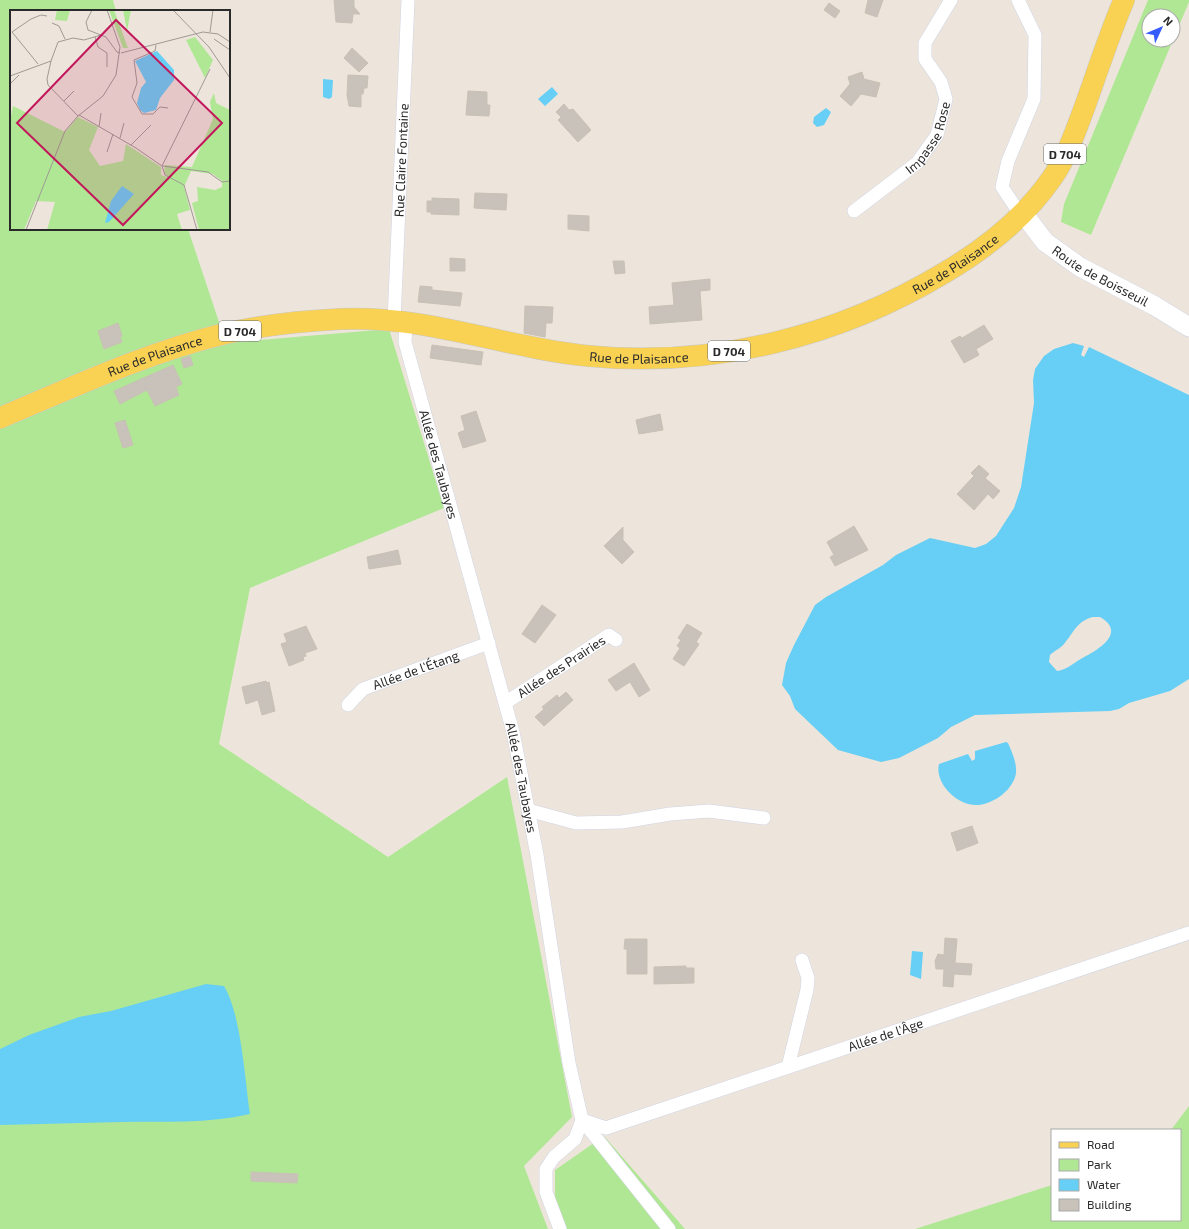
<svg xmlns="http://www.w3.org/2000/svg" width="1189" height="1229" font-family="'Exo 2',sans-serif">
	<rect width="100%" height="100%" fill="#ede5db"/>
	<path fill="#b0e794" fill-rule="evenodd" d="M 0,0 L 113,0 L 116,11 L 11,11 L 11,229 L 188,229 L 226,343 L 389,329 L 444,508 L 250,588 L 219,744 L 388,857 L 507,777 L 572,1117 L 524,1166 L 548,1229 L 0,1229 Z
		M 1148,0 L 1189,0 L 1189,2 L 1091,235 L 1061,222 L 1064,204 ZM 1149,16 L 1173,16 L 1173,40 L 1149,40 Z
		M 1189,1106 L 1189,1229 L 915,1229 L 1052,1185 L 1052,1220 L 1180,1220 L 1180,1130 L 1171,1130 Z
		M 604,1136 L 685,1229 L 555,1229 L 555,1170 Z"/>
	<path fill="#67cff5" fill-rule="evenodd" d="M 323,79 L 333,80 L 332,97 L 329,99 L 323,97 Z
		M 552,87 L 558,94 L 545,106 L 538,99 Z
		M 826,108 L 831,112 L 824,125 L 817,127 L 813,123 L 814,117 Z
		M 1073,343 L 1084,346 L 1081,355 L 1084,357 L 1089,347 L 1189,395 L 1189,679 L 1170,691 L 1129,703 L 1119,709 L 1110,711 L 975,715 L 951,727 L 938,738 L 899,758 L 881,762 L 838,750 L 795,709 L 790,696 L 782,685 L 786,663 L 794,645 L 815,605 L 826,597 L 883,565 L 896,555 L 930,538 L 975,548 L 986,544 L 996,536 L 1014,508 L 1021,487 L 1034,403 L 1033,380 L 1035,369 L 1044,356 L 1054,349 ZM 1093,617 L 1100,617 C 1129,634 1094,652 1079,660 C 1073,664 1065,670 1057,671 L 1049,662 L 1050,655 C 1054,651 1061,648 1064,644 C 1074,632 1077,621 1093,617 Z
		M 1006,742 L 1008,743 C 1012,752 1017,763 1016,773 C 1014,789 994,804 978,805 C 959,807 934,784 939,764 L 968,754 L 972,761 L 975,759 L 975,751 Z
		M 912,951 L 923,952 L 921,979 L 910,975 Z
		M 206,984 L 224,986 C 241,1014 245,1079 250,1114 C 207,1124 165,1121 122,1122 C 81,1123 41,1124 0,1125 L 0,1049 L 29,1035 L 79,1017 L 111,1011 Z"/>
	<path fill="#c8c2ba" stroke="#c8c1b4" d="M 334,0 L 354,0 L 354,7 L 360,14 L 353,14 L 352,23 L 336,22 Z
		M 868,0 L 883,0 L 877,17 L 865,13 Z
		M 829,3 L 840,11 L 835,18 L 824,10 Z
		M 352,48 L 368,63 L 359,72 L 344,58 Z
		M 862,72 L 864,79 L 880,83 L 876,97 L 861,94 L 851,106 L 840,96 L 850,84 L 848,77 Z
		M 348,75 L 368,76 L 367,88 L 364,88 L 363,94 L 361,94 L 361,107 L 349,106 L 347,95 Z
		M 468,91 L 487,92 L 487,105 L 490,105 L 489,116 L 466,115 Z
		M 564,104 L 569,110 L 573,109 L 591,130 L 578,142 L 558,120 L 561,117 L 556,112 Z
		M 475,193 L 507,194 L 506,210 L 474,208 Z
		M 432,198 L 459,199 L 459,215 L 431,214 L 431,212 L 427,212 L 427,201 L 432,201 Z
		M 568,215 L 589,216 L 589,231 L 568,229 Z
		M 450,258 L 465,259 L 465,271 L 450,271 Z
		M 613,261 L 624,261 L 625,273 L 615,274 Z
		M 710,279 L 710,290 L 700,291 L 702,320 L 650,324 L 649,307 L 674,305 L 672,283 Z
		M 420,286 L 432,287 L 432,290 L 462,293 L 460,306 L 418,302 Z
		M 525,306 L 553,307 L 552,323 L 546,323 L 545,337 L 524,333 Z
		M 118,323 L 122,336 L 120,337 L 122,342 L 104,349 L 98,331 Z
		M 984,325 L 993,339 L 976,349 L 979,355 L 964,363 L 951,341 L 960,336 L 962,338 Z
		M 432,345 L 483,352 L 481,365 L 430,358 Z
		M 190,356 L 193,365 L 184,368 L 181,359 Z
		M 173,365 L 182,384 L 176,387 L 179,395 L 155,406 L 147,390 L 120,404 L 114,391 Z
		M 476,411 L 486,441 L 463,448 L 458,433 L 465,430 L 461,416 Z
		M 660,414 L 663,430 L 639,434 L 636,420 Z
		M 125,420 L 133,445 L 123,448 L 115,423 Z
		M 979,465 L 989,474 L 985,478 L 1000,491 L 993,499 L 988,494 L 974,510 L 957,494 L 974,476 L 971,473 Z
		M 854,526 L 868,550 L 835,566 L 830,557 L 834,555 L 827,542 Z
		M 623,527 L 623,540 L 634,552 L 622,564 L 604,546 Z
		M 398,550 L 401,564 L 369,569 L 367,557 Z
		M 542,605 L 556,615 L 535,643 L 522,634 Z
		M 687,624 L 702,633 L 696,642 L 699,644 L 684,666 L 673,659 L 680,648 L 677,646 L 681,640 L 678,638 Z
		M 306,626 L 317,649 L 305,653 L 306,656 L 303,657 L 304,660 L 289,666 L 281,644 L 287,642 L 284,634 Z
		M 634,663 L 650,690 L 639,697 L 630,682 L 616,691 L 608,680 Z
		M 266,681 L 267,683 L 269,682 L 275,711 L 262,715 L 258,700 L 246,704 L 242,687 Z
		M 566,692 L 573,700 L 544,726 L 535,717 L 544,709 L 542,707 L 557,695 L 559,698 Z
		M 972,826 L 978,843 L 957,851 L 951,833 Z
		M 945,938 L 957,939 L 955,963 L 972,964 L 971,975 L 954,974 L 953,987 L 943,986 L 944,969 L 936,969 L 935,961 L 938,954 L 944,955 Z
		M 625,939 L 647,939 L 647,974 L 627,974 L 627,949 L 624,949 Z
		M 686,966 L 686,968 L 694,968 L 694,983 L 654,984 L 654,967 Z
		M 251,1172 L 298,1174 L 297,1183 L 251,1181 Z"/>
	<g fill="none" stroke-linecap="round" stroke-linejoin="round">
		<g stroke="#d0d4e4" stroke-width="14">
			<g id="minor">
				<path d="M 1018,0 L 1035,35 L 1034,99 L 1008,161 L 1002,187 L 1020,214"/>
				<path id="s1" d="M 854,211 L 917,163 L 937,135 L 946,99 L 941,82 L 925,59 L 925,43 L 951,0"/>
				<path id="s2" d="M 394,321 L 408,0"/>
				<path id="s3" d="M 406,321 L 405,342 L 513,732 L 537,855 L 569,1063 L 582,1120 L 575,1139 L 554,1157 L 546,1169 L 546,1192 L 560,1229"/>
				<path id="s4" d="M 505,703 L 609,635 L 616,640"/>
				<path id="s5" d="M 348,705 L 363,689 L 489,643"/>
				<path d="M 528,810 L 576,823 L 622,822 L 670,814 L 709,811 L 764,818"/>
				<path d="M 788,1067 L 807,990 L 808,978 L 802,960"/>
				<path id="s6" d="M 582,1120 L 606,1128 L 1189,933"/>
				<path d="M 582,1120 L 669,1229"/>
			</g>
		</g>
		<g stroke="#d0d4e4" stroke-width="20">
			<g id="secondary">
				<path id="s7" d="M 1020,214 L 1029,221 L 1045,242 L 1080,267 L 1155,306 L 1189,327"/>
			</g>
		</g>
		<g stroke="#c8c8c8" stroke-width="22">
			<g id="primary">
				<path id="s8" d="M 0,418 C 73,387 146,353 223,334 C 262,325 301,321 341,319 C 426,315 505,348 589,356 C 712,368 838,337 944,273 C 985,249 1025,217 1052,178 C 1067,157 1076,130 1085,106 C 1098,70 1109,35 1124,0"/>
			</g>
		</g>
		<use href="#minor" stroke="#fff" stroke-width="13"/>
		<use href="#secondary" stroke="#fff" stroke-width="19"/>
		<use href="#primary" stroke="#f9d254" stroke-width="21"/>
	</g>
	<g text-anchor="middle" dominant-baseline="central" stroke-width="3" stroke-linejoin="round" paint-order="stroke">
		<g fill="#fff" stroke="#6a6a6a" stroke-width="1">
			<rect x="1044" y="144" width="42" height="20" rx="3"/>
			<rect x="219" y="321" width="42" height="20" rx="3"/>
			<rect x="708" y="341" width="42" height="20" rx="3"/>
		</g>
		<g font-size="12" font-weight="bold" fill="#2a2a2a">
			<text x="1065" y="154">D 704</text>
			<text x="240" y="331">D 704</text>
			<text x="729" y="351">D 704</text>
		</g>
		<g font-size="13" fill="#2a2a2a" stroke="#fff">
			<text stroke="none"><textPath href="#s1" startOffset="107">Impasse Rose</textPath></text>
			<text stroke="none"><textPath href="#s2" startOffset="161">Rue Claire Fontaine</textPath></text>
			<text stroke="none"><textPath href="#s8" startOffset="994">Rue de Plaisance</textPath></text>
			<text stroke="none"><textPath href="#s7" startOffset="103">Route de Boisseuil</textPath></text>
			<text stroke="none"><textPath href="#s8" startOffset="659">Rue de Plaisance</textPath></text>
			<text stroke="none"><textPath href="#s8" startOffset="167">Rue de Plaisance</textPath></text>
			<text stroke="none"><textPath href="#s3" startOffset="148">Allée des Taubayes</textPath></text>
			<text stroke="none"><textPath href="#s4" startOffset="67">Allée des Prairies</textPath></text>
			<text stroke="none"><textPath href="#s5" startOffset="78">Allée de l'Étang</textPath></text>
			<text stroke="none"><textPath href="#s3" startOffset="472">Allée des Taubayes</textPath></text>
			<text stroke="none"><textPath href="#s6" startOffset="320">Allée de l'Âge</textPath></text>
		</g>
	</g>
	<g transform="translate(10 10)">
		<rect width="220" height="220" fill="#ede5db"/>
		<path d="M 47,0 L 60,0 L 57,11 L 45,10 ZM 99,0 L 104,0 L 118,38 L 113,38 ZM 113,0 L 121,0 L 117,21 ZM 185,27 L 203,50 L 195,68 L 176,30 ZM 204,83 L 206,93 L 220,100 L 220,220 L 189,220 L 182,193 L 188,191 L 187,177 L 205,180 L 212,177 L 212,171 L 203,164 L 181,161 L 174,177 L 180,200 L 167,204 L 172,220 L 37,220 L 45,192 L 26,191 L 14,220 L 0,220 L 0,111 L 3,96 L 55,122 L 68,107 L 88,117 L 79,140 L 90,156 L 113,151 L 116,134 L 151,157 L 151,165 L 160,168 L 154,163 L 155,155 L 182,157 L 203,109 L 200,92 Z" fill="#b0e794"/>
		<path d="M 147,41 L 164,60 L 164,70 L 150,88 L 146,100 L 134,103 L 130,100 L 127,93 L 131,78 L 136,72 L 125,51 ZM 112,176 L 124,184 L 99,212 L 95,213 L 101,191 Z" fill="#67cff5"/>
		<path fill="none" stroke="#9f9a94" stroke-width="1" d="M 82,0 L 76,12 L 78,20 L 96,27 L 107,42 L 110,43M 163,0 L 199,37 L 220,68M 42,13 L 49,16 L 55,29M 200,22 L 203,0M 85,27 L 88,37 L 97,43 L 97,57M 204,29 L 220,40M 146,35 L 145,41 L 124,50 L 127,73 L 122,87 L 132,104 L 143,104 L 150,97 L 158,98M 111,43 L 193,22 L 208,24 L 220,32M 28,54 L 2,22 L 21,9 L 31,5 L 37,6M 0,66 L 41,51M 0,74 L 9,65M 54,91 L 64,81M 69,105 L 126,138 L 152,156 L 155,165 L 174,175 L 187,220M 68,106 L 38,75 L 37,69 L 41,51 L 48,32 L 63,28 L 74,30 L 91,25M 89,117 L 91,103M 110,128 L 114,113M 121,135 L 141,115M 97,142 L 103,124M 152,156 L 200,59M 153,156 L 198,162 L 212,172 L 220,171M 16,220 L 55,121 L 68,106 L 93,86 L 106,65 L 110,37 L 97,0"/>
		<path fill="#c2185b" fill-opacity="0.15" stroke="#c2185b" stroke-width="2" d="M 106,10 L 212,113 L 113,215 L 7,113 Z"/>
		<rect width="220" height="220" fill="none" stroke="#2a2a2a" stroke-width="2"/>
	</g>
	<rect x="1051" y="1129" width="130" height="92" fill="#ffffff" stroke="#aaaaaa"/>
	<rect x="1059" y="1142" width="20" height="6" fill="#f9d254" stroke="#aaaaaa"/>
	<text x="1087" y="1149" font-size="12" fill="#2a2a2a">Road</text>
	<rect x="1059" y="1159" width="20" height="12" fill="#b0e794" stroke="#aaaaaa"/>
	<text x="1087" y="1169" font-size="12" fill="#2a2a2a">Park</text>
	<rect x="1059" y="1179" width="20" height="12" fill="#67cff5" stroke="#aaaaaa"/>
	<text x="1087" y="1189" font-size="12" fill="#2a2a2a">Water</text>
	<rect x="1059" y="1199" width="20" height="12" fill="#c8c2ba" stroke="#aaaaaa"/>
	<text x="1087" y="1209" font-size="12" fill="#2a2a2a">Building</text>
	<g transform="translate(1161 28) rotate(46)"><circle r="19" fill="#ffffff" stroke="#aaaaaa"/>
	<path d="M0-3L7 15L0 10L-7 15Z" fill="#365bff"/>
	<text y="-6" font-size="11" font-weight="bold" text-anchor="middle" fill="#2a2a2a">N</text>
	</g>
</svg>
